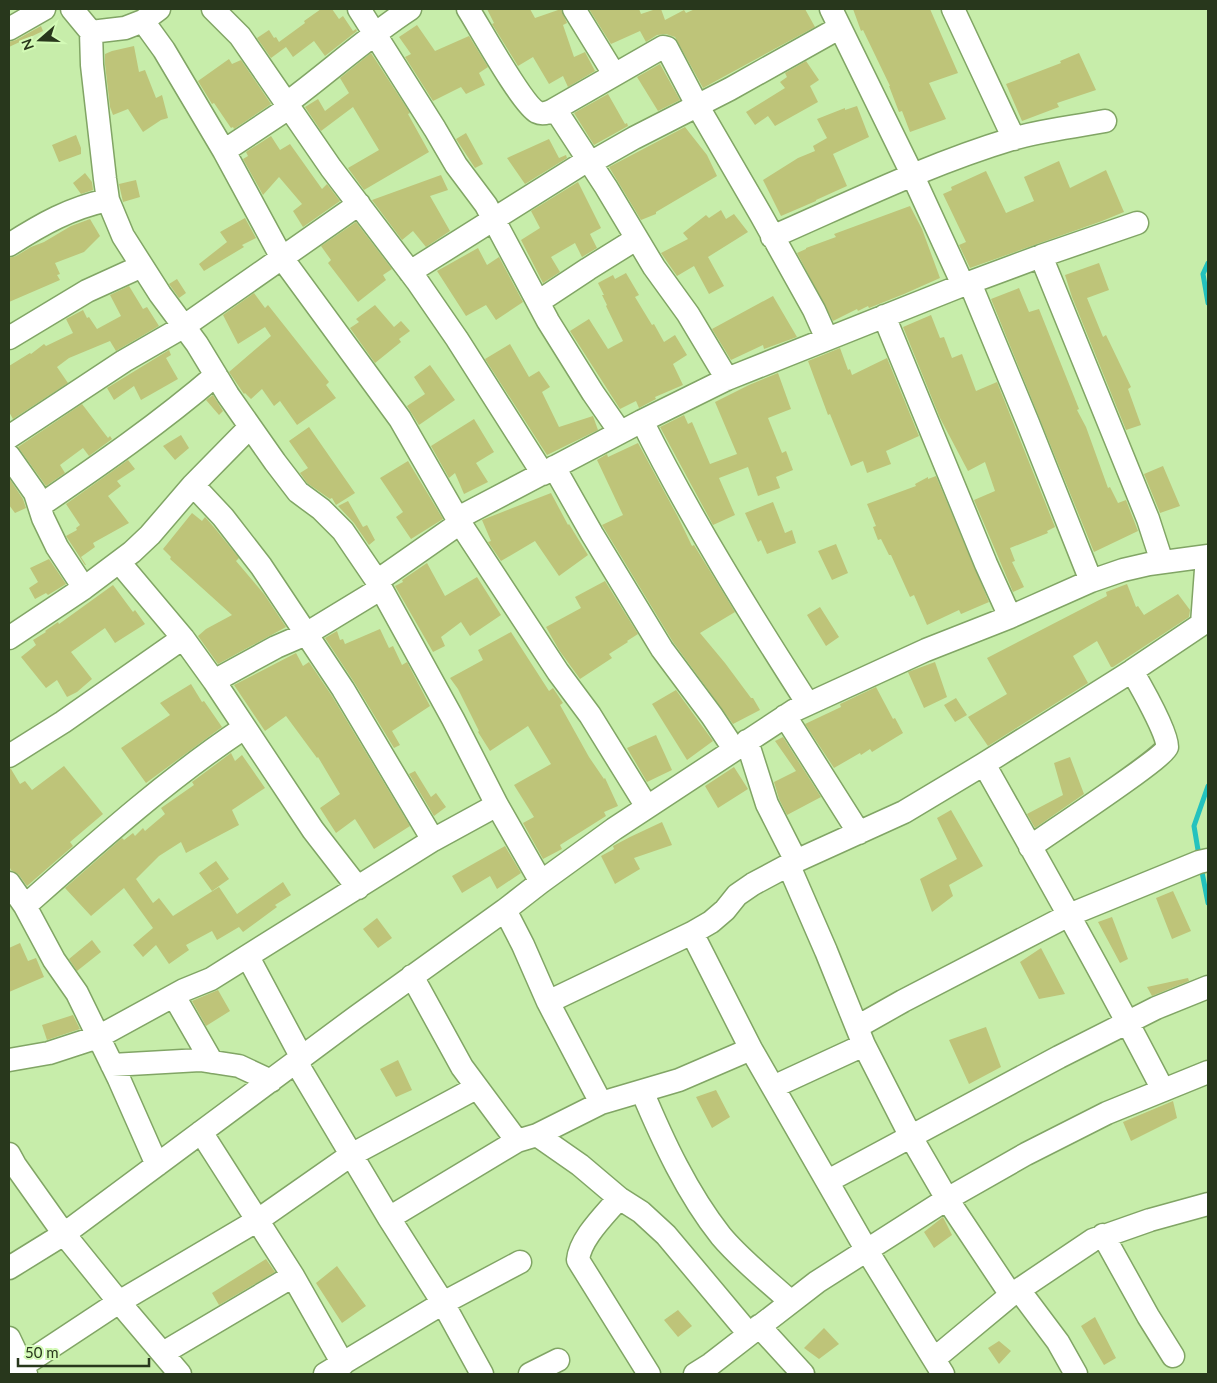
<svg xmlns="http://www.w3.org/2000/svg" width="1217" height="1383" font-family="Lato,sans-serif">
	<rect width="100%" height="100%" fill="#c7edaa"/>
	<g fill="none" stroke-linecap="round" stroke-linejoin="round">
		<path stroke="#24c2be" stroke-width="5" d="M 1208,263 L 1203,274 L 1208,303
			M 1199,856 L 1194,826 L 1208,786
			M 1201,867 L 1208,903"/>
	</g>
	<path fill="#bec479" d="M 321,9 L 332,9 L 339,19 L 343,16 L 353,31 L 356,29 L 357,31 L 325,56 L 314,41 L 293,57 L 286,47 L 271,58 L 257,38 L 269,30 L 274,38 L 276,37 L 279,42 L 305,23 L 304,21 Z
		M 487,9 L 530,9 L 535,18 L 561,9 L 567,23 L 563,25 L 574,57 L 585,52 L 595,71 L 568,87 L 563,76 L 549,84 L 533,57 L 518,66 L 492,24 L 494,23 Z
		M 589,9 L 639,9 L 641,14 L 656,9 L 661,9 L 665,20 L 684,10 L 686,13 L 695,9 L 805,9 L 815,27 L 703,88 L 675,37 L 666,34 L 657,35 L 646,42 L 640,31 L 611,44 Z
		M 853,9 L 930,9 L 958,73 L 929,83 L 946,119 L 910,132 L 902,111 L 899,112 L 889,86 L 890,86 L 863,30 L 861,31 Z
		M 417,25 L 435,51 L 469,36 L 488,67 L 479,73 L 485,85 L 466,94 L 461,87 L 433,101 L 405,57 L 411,54 L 399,37 Z
		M 41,26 L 43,31 L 9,47 L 9,42 L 16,40 Z
		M 134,46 L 139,72 L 145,70 L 156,98 L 162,95 L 168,118 L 161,120 L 143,132 L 128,109 L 113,115 L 110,107 L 105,64 L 105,54 L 112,51 Z
		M 371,53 L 410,113 L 408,114 L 429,152 L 364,190 L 348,168 L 379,150 L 353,107 L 321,131 L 305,107 L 318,99 L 325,111 L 349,93 L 340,78 Z
		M 1079,53 L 1096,90 L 1057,103 L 1059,107 L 1022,121 L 1006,84 L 1061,63 L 1060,61 Z
		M 229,59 L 232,64 L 241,60 L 271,104 L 234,129 L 233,127 L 231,128 L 214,103 L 212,104 L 198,81 Z
		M 806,61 L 819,80 L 810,86 L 818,102 L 775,126 L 768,116 L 755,125 L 746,112 L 785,88 L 780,82 L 787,77 L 785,73 Z
		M 660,64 L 680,100 L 658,111 L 637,77 Z
		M 608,94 L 625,124 L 627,123 L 628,126 L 594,145 L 574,113 Z
		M 857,106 L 869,137 L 833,154 L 847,186 L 816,200 L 816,201 L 781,216 L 763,180 L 798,158 L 815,151 L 813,146 L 827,138 L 817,119 L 845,108 L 845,110 Z
		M 685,127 L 707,155 L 717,176 L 656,212 L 656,214 L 641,220 L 609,167 Z
		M 466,133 L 483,164 L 475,168 L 456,139 Z
		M 76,135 L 81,148 L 81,154 L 59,162 L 52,145 Z
		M 271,136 L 280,150 L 290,144 L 322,189 L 327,184 L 340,201 L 303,227 L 293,211 L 302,204 L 279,177 L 263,195 L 243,159 L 248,156 L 246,152 Z
		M 549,139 L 559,158 L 566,155 L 567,158 L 525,184 L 507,158 Z
		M 1059,161 L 1070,188 L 1106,170 L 1124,212 L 1102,221 L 970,268 L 959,245 L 966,242 L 943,194 L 952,190 L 951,187 L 986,171 L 1006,213 L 1034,201 L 1024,177 Z
		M 85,173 L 92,182 L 93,190 L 81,194 L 73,183 Z
		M 441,175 L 448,190 L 430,196 L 450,231 L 426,247 L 413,231 L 402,240 L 372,200 Z
		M 136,180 L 140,197 L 123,202 L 119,184 Z
		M 578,182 L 601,228 L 590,234 L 597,248 L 582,257 L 575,243 L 551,257 L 560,272 L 543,283 L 521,240 L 540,228 L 531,211 Z
		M 910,206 L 922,229 L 940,278 L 904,294 L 869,308 L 868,306 L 858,311 L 857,309 L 833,321 L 797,253 L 806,249 L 806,248 L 836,237 L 834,234 Z
		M 721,210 L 726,219 L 734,214 L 748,232 L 708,257 L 724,286 L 709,294 L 694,266 L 677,276 L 661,253 L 688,239 L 683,233 L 706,215 L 709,218 Z
		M 245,218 L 256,238 L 242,245 L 244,247 L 204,271 L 199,264 L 227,242 L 220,232 Z
		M 90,219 L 100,236 L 84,252 L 55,263 L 60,274 L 57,275 L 60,280 L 9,302 L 9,258 L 16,256 L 31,247 L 44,242 L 71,226 Z
		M 356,222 L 392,269 L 383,275 L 386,280 L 358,302 L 328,263 L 331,260 L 321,246 Z
		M 478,248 L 487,265 L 499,257 L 523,302 L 496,320 L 486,305 L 466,316 L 437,271 Z
		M 1099,263 L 1109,290 L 1087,298 L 1103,337 L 1106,335 L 1131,387 L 1128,389 L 1141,425 L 1126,430 L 1072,297 L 1065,275 Z
		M 626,273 L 639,295 L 635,297 L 652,325 L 654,324 L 664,342 L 675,335 L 687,355 L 673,364 L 683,385 L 655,397 L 656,399 L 639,408 L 636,401 L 620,409 L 570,331 L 589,319 L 608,349 L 623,341 L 606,306 L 607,305 L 602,295 L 604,295 L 598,283 L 613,275 L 615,279 Z
		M 177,279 L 186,293 L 179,298 L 169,284 Z
		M 129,286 L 143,309 L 147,307 L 159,326 L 116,351 L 110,341 L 69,358 L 57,367 L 68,383 L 13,419 L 9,412 L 9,366 L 30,353 L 31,354 L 44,344 L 46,346 L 73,333 L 66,319 L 83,310 L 87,318 L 89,317 L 97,329 L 121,316 L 110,295 Z
		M 1019,288 L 1029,312 L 1039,309 L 1079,409 L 1077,410 L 1086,427 L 1108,488 L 1110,487 L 1118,503 L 1126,500 L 1138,531 L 1094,552 L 991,299 Z
		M 254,293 L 265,308 L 268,305 L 329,382 L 326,385 L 336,398 L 297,425 L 280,401 L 274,406 L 262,389 L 251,399 L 245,393 L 244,394 L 229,372 L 271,336 L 265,327 L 238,344 L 223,315 Z
		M 773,296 L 797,337 L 764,349 L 763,345 L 731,360 L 712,329 Z
		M 375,305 L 394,327 L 401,321 L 410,331 L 399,339 L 401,342 L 375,363 L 350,328 L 359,322 L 356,319 Z
		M 931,315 L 940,338 L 944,337 L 952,358 L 962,354 L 976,391 L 997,382 L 1055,527 L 1047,531 L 1048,533 L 1010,548 L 1015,561 L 1012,562 L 1024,587 L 1013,592 L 974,500 L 995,491 L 985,462 L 968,471 L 940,418 L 903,327 Z
		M 510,344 L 529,377 L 539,371 L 550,387 L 542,392 L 559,427 L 593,416 L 598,430 L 547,455 L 485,359 Z
		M 840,348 L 848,370 L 850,369 L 852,375 L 887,358 L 919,436 L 886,451 L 891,464 L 867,473 L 863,461 L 851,466 L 830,414 L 828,415 L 808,361 Z
		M 169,350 L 171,355 L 166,358 L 178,379 L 141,400 L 134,386 L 114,400 L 107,388 Z
		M 430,365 L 455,400 L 419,425 L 407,406 L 425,394 L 414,377 Z
		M 778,373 L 791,409 L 768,418 L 782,453 L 786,451 L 793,470 L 776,477 L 780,488 L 758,496 L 748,467 L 719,478 L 735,515 L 713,525 L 660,427 L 684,415 L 688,424 L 692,422 L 710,464 L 737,454 L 715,402 L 749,385 Z
		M 213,395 L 223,411 L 219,415 L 206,400 Z
		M 82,404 L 108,438 L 110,436 L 112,439 L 89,456 L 83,448 L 60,465 L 65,473 L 46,486 L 18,447 Z
		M 474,419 L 494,452 L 476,463 L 488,482 L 464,494 L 455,473 L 449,478 L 431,446 Z
		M 309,427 L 355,493 L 336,505 L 332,498 L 330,499 L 307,483 L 300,473 L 308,468 L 289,441 Z
		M 181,435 L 189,448 L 175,460 L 163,446 Z
		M 638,443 L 678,517 L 692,546 L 694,545 L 735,612 L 700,633 L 725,663 L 751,698 L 753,698 L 760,710 L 733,724 L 673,642 L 602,525 L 623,515 L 597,460 L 607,454 L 608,457 Z
		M 128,460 L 135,469 L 117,481 L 121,486 L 108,496 L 129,523 L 93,543 L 95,547 L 81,557 L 86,565 L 85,565 L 66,536 L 77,530 L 76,528 L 80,525 L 66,504 Z
		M 408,461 L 443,519 L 411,539 L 396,517 L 403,512 L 380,478 Z
		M 1163,466 L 1180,506 L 1160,513 L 1144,474 Z
		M 936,476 L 989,602 L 961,614 L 959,610 L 927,625 L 914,595 L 910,597 L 891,555 L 889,555 L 881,539 L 878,540 L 873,527 L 876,526 L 867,504 L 916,486 L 915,484 L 928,477 L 928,479 Z
		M 9,478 L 23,499 L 26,508 L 15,513 L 9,505 Z
		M 551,493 L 568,525 L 569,524 L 588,555 L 559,576 L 535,541 L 501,561 L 488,542 L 491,541 L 482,520 Z
		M 348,501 L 363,527 L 367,525 L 375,540 L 369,545 L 354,523 L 338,506 Z
		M 773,502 L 785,533 L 792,530 L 796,543 L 767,554 L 761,540 L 758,542 L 745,513 Z
		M 192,513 L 202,521 L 205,517 L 213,526 L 239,558 L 236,561 L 264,594 L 286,627 L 218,664 L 198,636 L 206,629 L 232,615 L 170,559 L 171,557 L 163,549 Z
		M 836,544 L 848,573 L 832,580 L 818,551 Z
		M 49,559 L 66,584 L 48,595 L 46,593 L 35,599 L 29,588 L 38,582 L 30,568 Z
		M 427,563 L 445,596 L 477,577 L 501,615 L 470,636 L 461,622 L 441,637 L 445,646 L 433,652 L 395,586 L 403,582 L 402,580 Z
		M 605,581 L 638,634 L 627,641 L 628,642 L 609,654 L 612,658 L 580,679 L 559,650 L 546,627 L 581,608 L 575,597 Z
		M 1127,584 L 1136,607 L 1138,606 L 1144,615 L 1178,594 L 1190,610 L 1189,617 L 1113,667 L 1111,667 L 1097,641 L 1073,656 L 1088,683 L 988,746 L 968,717 L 1007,694 L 987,658 L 1107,596 L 1106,592 Z
		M 113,585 L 133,612 L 135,610 L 145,624 L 115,643 L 105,628 L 71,652 L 92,679 L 77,692 L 67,697 L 57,680 L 46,688 L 21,657 L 36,645 L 33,640 L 46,632 L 45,631 L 58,622 L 59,624 Z
		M 820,607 L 839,637 L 826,646 L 807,615 Z
		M 380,629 L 389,648 L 393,646 L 402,665 L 407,662 L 430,706 L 392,731 L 400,745 L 394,748 L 354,682 L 325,638 L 337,631 L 340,640 L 343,639 L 345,644 Z
		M 511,632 L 549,691 L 553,688 L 563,703 L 560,705 L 589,757 L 604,779 L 605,778 L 618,806 L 604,812 L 606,816 L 560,845 L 562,849 L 543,859 L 523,823 L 534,817 L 514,785 L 551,764 L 528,726 L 490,751 L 478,732 L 479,731 L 458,689 L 450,678 L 483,660 L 478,650 Z
		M 296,653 L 303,666 L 309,662 L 332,696 L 410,826 L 374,849 L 355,819 L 336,833 L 320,808 L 340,794 L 318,757 L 317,758 L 286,716 L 265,731 L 234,685 Z
		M 935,662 L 947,697 L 924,708 L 908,672 Z
		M 191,684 L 202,702 L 204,701 L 222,727 L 146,783 L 121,748 L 170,715 L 160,703 Z
		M 876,687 L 893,719 L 895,718 L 903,733 L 872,752 L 870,749 L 861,755 L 860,753 L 834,768 L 805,724 L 841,707 L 840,704 Z
		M 676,690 L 713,741 L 687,760 L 652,704 Z
		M 956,698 L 967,715 L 955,722 L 944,705 Z
		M 656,735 L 672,770 L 647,782 L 627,748 Z
		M 783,737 L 821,797 L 787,815 L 779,799 L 774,782 L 796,771 L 775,741 Z
		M 231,753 L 235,761 L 242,755 L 265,788 L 232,810 L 239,825 L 186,853 L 181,842 L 159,856 L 136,879 L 153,903 L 159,898 L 173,916 L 219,887 L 237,914 L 283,882 L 291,895 L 275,905 L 277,907 L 243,932 L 239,927 L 217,940 L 212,931 L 186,945 L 189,950 L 169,964 L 156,945 L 143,957 L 133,945 L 153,928 L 124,888 L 91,916 L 65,888 L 122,838 L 124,840 L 133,833 L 135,836 L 143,828 L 145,831 L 165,814 L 161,808 L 194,785 L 192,782 Z
		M 1070,757 L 1084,794 L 1035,828 L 1027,814 L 1063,795 L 1054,763 Z
		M 64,766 L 103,814 L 70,842 L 73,846 L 27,886 L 19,875 L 11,870 L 9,866 L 9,769 L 11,769 L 20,784 L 25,781 L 32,790 Z
		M 734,767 L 748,789 L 718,808 L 705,786 Z
		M 415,771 L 431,797 L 436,793 L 446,807 L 434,816 L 409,774 Z
		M 951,810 L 983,866 L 949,885 L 953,896 L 932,912 L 920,879 L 957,859 L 937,818 Z
		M 662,822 L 672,845 L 634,858 L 640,869 L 615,884 L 601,856 L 614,849 L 613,846 L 630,837 Z
		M 505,846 L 521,873 L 497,889 L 490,876 L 462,893 L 452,876 Z
		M 216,861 L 229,879 L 212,891 L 199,873 Z
		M 1173,891 L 1191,931 L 1172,939 L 1156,898 Z
		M 1112,917 L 1128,959 L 1120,963 L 1098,922 Z
		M 377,918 L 392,938 L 378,948 L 363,929 Z
		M 92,940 L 101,952 L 77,971 L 69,959 Z
		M 20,943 L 28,961 L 36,958 L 44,977 L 9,992 L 9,948 Z
		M 1041,948 L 1065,994 L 1039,999 L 1020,962 Z
		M 1188,978 L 1189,981 L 1152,996 L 1147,987 Z
		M 218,990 L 230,1011 L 206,1026 L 192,1001 Z
		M 73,1015 L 80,1029 L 47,1040 L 42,1025 Z
		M 986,1027 L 1001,1067 L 969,1084 L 949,1040 Z
		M 398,1060 L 412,1090 L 396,1097 L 380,1069 Z
		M 716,1090 L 730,1117 L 712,1128 L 696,1097 Z
		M 1173,1101 L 1177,1118 L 1131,1141 L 1123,1122 Z
		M 943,1217 L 952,1235 L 934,1248 L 924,1232 Z
		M 266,1259 L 275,1272 L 219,1305 L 212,1293 Z
		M 337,1266 L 366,1306 L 342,1323 L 316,1283 Z
		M 678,1310 L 692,1326 L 678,1337 L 664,1320 Z
		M 1095,1317 L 1116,1358 L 1104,1365 L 1081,1326 Z
		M 824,1328 L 839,1344 L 819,1359 L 804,1348 Z
		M 999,1341 L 1011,1351 L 999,1364 L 988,1348 Z"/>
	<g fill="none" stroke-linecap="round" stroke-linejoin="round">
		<g stroke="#81a565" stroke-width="25">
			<path id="minor" d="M 72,9 L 91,32 L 92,65 L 105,179 L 108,200 L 123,236 L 160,294 L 197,344 L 228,395 L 275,462 L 298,492 L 321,509 L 343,531 L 377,581 L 453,719 L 497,805 L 541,882
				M 213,9 L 240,36 L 331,168 L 417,281 L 457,339 L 543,474
				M 359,9 L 435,129 L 456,165 L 486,205 L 548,321 L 593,393 L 620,432
				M 468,9 C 480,28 522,104 537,112 C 543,115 550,112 555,109 L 663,47 L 667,48 L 697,105 L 761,215 L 814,310 L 827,339
				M 574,9 L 614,74
				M 831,9 L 912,174 L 963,285
				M 953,9 L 1014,139
				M 143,21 L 164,50 L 224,151 L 282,258 L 400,419 L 460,523 L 558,672 L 590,715 L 647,807
				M 9,29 L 44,9
				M 91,32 L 125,28 L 143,21 L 159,9
				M 287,103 C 329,72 367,37 410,9
				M 555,109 L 606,187 L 654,267 L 688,314 L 727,379
				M 224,151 L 290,107
				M 590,163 L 634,138 L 730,89 L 839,28
				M 772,237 C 852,202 929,164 1012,139 C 1042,130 1074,127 1105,121
				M 9,245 C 42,224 70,208 108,200
				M 1041,256 L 1148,519 L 1162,562
				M 410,272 L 588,160
				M 970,283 L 1028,423 L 1091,581
				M 538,302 L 588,269 L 636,239
				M 884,316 L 986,564 L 1010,617
				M 9,338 L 87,291 L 142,266
				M 642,421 C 691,519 749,612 808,704
				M 9,437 L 124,361 L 183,327 L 359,204
				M 9,456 L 35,493 L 43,518 L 57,547 L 84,588
				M 554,467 L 592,534 L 662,649 L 712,716 L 734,749
				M 193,485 L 223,517 L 261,566 L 343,689 L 433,840
				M 41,505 C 101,464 160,423 216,375
				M 458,518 L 642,421 L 727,379 L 963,285 L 1041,256 L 1137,223
				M 119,562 L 183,638 L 214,681 L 313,830 L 358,888
				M 377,581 L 460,523
				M 1202,624 L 1207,556
				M 9,638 L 84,588 L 132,552 L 150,535 L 193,485 L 250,427
				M 214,681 L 276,647 L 306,634 L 380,589
				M 785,716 L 859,833
				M 747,741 L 767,804 L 796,861
				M 9,756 L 63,722 L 183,638
				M 984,764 C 1045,872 1106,980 1163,1090
				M 1030,847 C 1048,834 1164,758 1167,747 C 1170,737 1139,683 1132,671
				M 789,866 L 826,951 L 864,1045 L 911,1137 L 947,1199 L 1011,1295
				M 9,883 L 25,906 L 54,960 L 77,993 L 119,1079 L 157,1165
				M 25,906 C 95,844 166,780 244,728
				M 505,910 L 523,945 L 548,1002 L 601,1103
				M 692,933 L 751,1049 L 866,1249 L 943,1374
				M 248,957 L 302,1058
				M 412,976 L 462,1067 L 517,1141
				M 174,996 L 212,1062
				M 548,1002 L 692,933 L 711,922 L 725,910 L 737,895 L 753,884 L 796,861 L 904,812 L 984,764 L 1132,671 L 1208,620
				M 857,1027 L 903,1001 L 1069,915 L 1199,862 L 1208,860
				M 9,1060 L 49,1053 L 98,1037 L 184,990 L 211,979 L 433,840 L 497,805
				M 296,1062 L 389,1218 L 443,1303 L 482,1374
				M 112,1065 L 200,1060 L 239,1066 L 271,1081
				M 773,1087 L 864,1045
				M 642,1091 C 663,1141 687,1193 721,1236 C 741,1260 767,1280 791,1302
				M 201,1132 L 293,1276 L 343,1364
				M 537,1135 L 580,1165 L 619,1198 L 641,1212 L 666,1235 L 749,1334
				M 9,1154 L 15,1165 L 64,1234 L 119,1302 L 180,1374
				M 828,1181 L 1059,1057 L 1156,1008 L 1208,987
				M 619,1198 C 606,1214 580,1238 578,1260 L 649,1374
				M 389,1218 L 517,1141 L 537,1135 L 601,1103 L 679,1080 L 751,1049
				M 1103,1235 L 1148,1316 L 1173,1356
				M 9,1268 L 64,1234 L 356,1017 L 505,910 L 541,882 L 614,829 L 795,710 L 926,650 L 1010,617 L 1091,581 L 1123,570 L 1149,564 L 1208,556
				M 1019,1290 L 1058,1342 L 1076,1374
				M 759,1326 L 803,1374
				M 9,1338 L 26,1374
				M 163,1353 L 293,1276
				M 934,1359 L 1011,1295 L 1093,1240 L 1150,1220 L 1208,1204
				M 10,1374 L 119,1302 L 258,1220 L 351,1155 L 476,1088
				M 325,1374 L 443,1303 L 520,1262
				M 530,1374 L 558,1360
				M 695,1374 L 711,1364 L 817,1282 L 947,1199 L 1026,1154 L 1107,1113 L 1208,1072"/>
		</g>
		<use href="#minor" stroke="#fff" stroke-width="22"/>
	</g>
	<rect width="1217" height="1383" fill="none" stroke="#28371c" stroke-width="20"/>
	<g transform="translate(40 40) rotate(250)" stroke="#d3fab6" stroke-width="4" paint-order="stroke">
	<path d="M0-4L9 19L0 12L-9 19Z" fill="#28371c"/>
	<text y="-8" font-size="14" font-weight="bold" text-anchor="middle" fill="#28371c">N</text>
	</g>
	<path d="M18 1358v8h131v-8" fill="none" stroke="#28371c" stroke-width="2.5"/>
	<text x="25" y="1358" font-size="15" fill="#28371c" stroke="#d3fab6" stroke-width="4" paint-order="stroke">50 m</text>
</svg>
